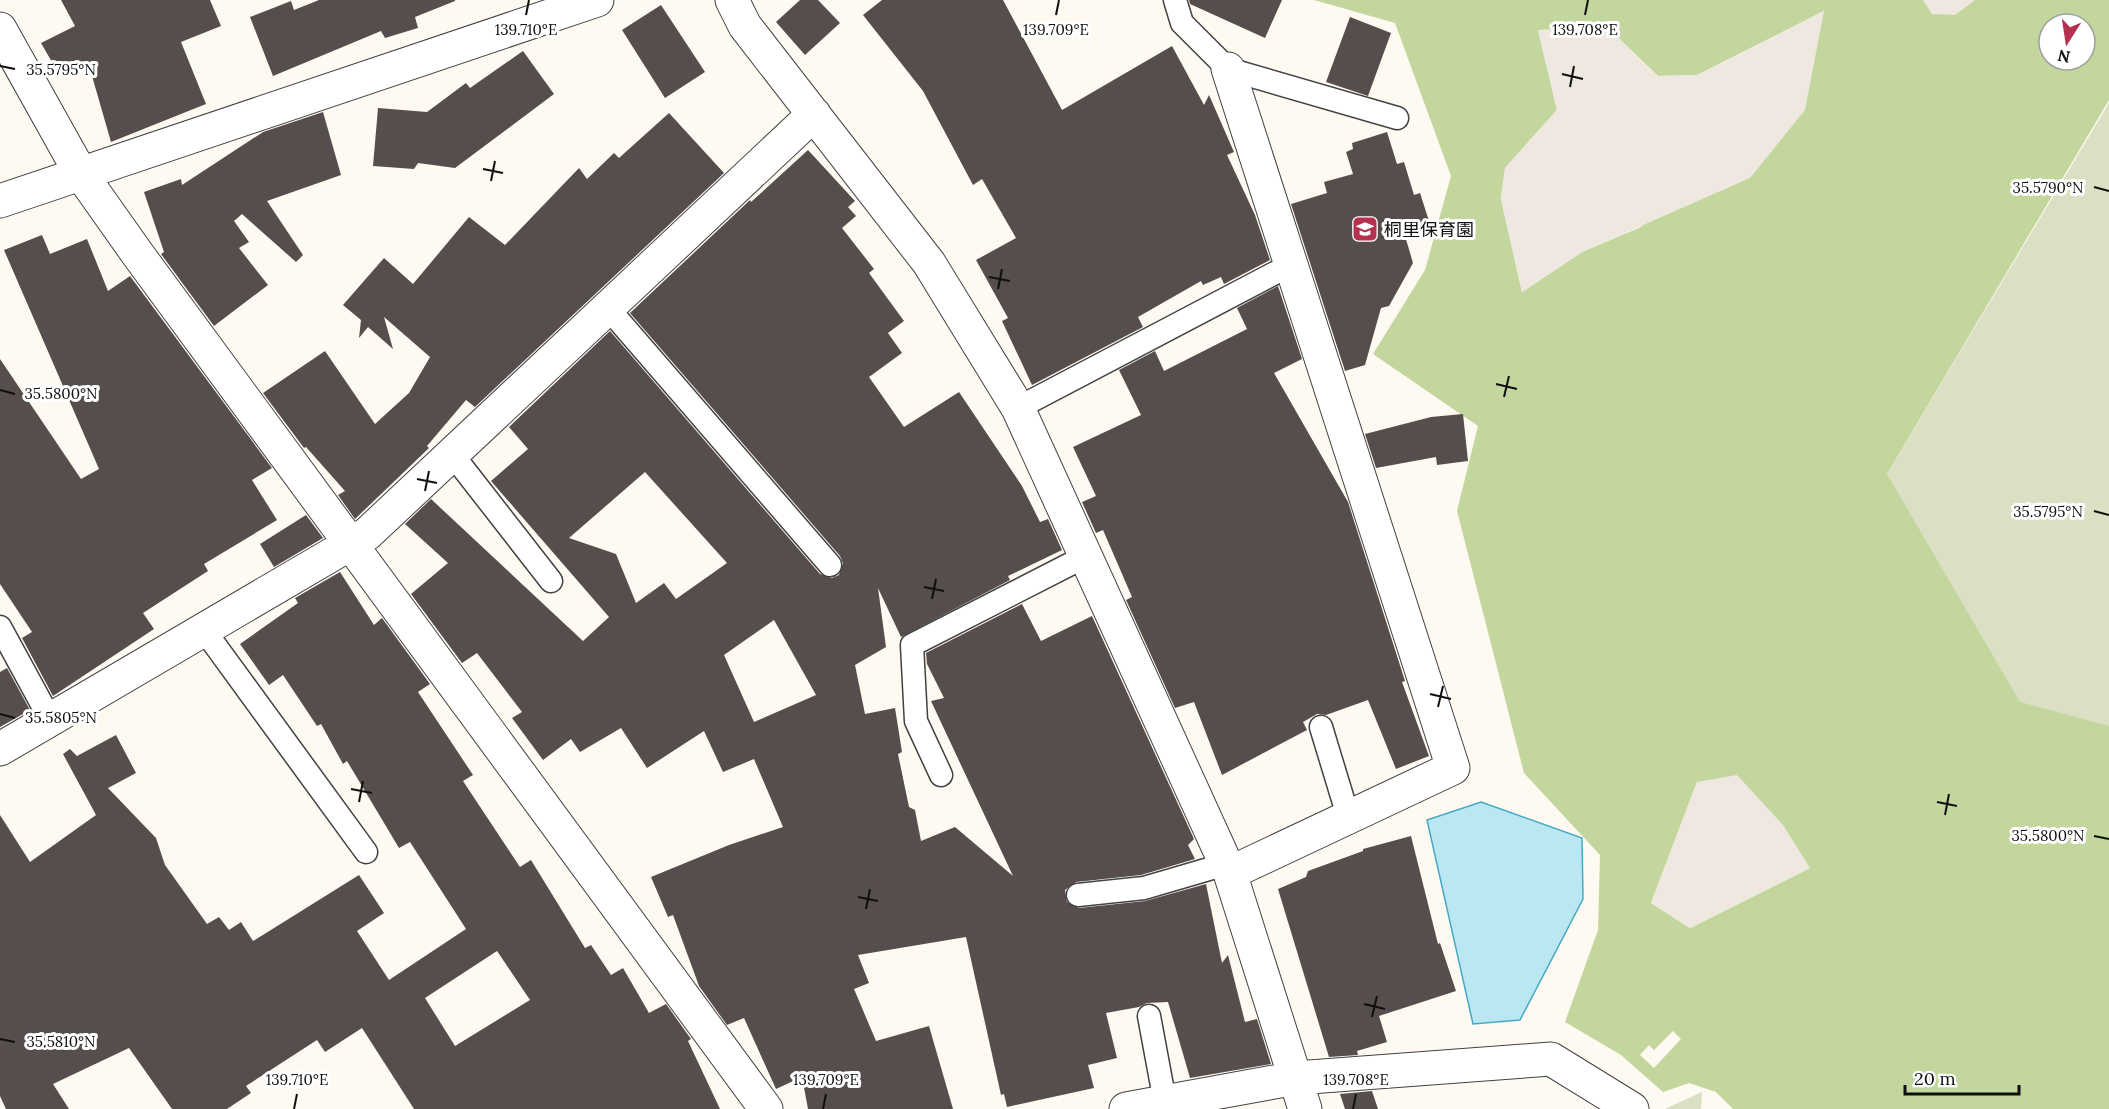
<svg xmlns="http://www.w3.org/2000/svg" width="2109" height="1109" font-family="Lora,'Noto Sans JP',serif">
	<rect width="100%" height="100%" fill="#fef9f1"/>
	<path fill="#c2d69d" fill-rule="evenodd" d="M 1314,0 L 2109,0 L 2109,100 L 1887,474 L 2109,710 L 2109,1109 L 1733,1109 L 1716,1092 L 1689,1083 L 1663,1092 L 1621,1055 L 1565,1022 L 1598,930 L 1600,855 L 1524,773 L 1457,511 L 1478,426 L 1373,354 L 1425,270 L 1451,176 L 1395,23 ZM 1824,11 L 1641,227 L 1582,252 L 1522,292 L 1501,199 L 1505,168 L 1557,110 L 1538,30 L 1607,27 L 1658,76 L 1697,75 ZM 2049,24 L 2085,24 L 2085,60 L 2049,60 ZM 1697,782 L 1810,868 L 1690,928 L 1651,903 ZM 1673,1031 L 1681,1039 L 1654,1068 L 1640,1055 L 1649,1045 L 1654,1050 Z"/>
	<path fill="#dbdfc3" d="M 2109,103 L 2109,726 L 2020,702 L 1887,474 Z
		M 1702,1092 L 1701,1109 L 1665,1109 Z"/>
	<path fill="#eee8e0" d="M 1923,0 L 1975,0 L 1955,15 L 1932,14 Z
		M 1824,11 L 1805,110 L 1750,178 L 1582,252 L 1522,292 L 1501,199 L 1505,168 L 1557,110 L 1538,30 L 1607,27 L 1657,76 L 1697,75 Z
		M 1737,775 L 1783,825 L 1810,868 L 1690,928 L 1651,903 L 1697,782 Z"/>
	<path fill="#bae7f2" stroke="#46a9c3" stroke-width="1.5" d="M 1481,802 L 1582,838 L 1583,899 L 1520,1020 L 1473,1024 L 1427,820 Z"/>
	<path fill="#564e4c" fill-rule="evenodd" d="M 61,0 L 210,0 L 221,26 L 181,42 L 206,104 L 111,142 L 88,62 L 60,76 L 41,43 L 75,26 Z
		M 319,0 L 455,0 L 455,1 L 415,17 L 418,28 L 385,38 L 381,31 L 273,76 L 250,17 L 291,1 L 294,10 Z
		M 800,0 L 818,0 L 840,23 L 805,55 L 776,22 Z
		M 882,0 L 1003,0 L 1062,110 L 1172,46 L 1204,105 L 1209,95 L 1234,152 L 1227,155 L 1255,215 L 1270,260 L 1224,284 L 1221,277 L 1203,285 L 1201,281 L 1138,317 L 1143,327 L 1032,385 L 1002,321 L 1008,318 L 976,260 L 1016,238 L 982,179 L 973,185 L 923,91 L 863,15 Z
		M 1189,0 L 1282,0 L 1265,38 L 1190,4 Z
		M 661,5 L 705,72 L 665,98 L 622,30 Z
		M 1350,17 L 1391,33 L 1368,96 L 1326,82 Z
		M 523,51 L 554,94 L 455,168 L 418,163 L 414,169 L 373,166 L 378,108 L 427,112 L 466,83 L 470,88 Z
		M 323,112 L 341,175 L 267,201 L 303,255 L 296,262 L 242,214 L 234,221 L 249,242 L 239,248 L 268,285 L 214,326 L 161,254 L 164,252 L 144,192 L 181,179 L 182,185 L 263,132 Z
		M 669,113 L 724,173 L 475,407 L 466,400 L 427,446 L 429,448 L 355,519 L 338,495 L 345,491 L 306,447 L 304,448 L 263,393 L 325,351 L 375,424 L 409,393 L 430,357 L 384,317 L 393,349 L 368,327 L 359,338 L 361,320 L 343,305 L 384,258 L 413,284 L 469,217 L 505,245 L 579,168 L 587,179 L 614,153 L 619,158 Z
		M 1387,132 L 1397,164 L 1404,162 L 1414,195 L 1420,193 L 1429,221 L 1403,229 L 1413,263 L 1389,306 L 1381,308 L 1365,365 L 1345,371 L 1291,204 L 1327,193 L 1324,182 L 1353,174 L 1346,152 L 1353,149 L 1352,143 Z
		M 808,150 L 855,201 L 848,207 L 856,216 L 842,228 L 874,269 L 869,273 L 904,321 L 888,333 L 902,353 L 869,377 L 904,427 L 959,392 L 1022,486 L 1040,522 L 1048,519 L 1062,550 L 1008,576 L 1010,580 L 901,637 L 878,588 L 886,647 L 855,665 L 865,714 L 895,708 L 902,752 L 898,754 L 909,807 L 915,810 L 921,841 L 955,827 L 1013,876 L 931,701 L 944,698 L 927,664 L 926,653 L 1022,604 L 1041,641 L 1092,616 L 1194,839 L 1188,845 L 1195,859 L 1141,875 L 1076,882 L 1065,890 L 1067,902 L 1079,908 L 1145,901 L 1206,884 L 1222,963 L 1228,955 L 1245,1022 L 1257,1019 L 1271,1064 L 1190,1078 L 1168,1002 L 1147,1003 L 1139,1007 L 1106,1013 L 1117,1058 L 1088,1065 L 1094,1088 L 1007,1107 L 1004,1094 L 1001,1095 L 966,937 L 858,955 L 869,983 L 854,989 L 876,1041 L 929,1026 L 953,1109 L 808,1109 L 802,1077 L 776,1089 L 744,1018 L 727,1025 L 699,986 L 673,915 L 668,917 L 651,877 L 729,845 L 783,827 L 754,759 L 723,772 L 704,731 L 647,768 L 621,728 L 580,752 L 571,739 L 543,760 L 512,718 L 522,712 L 477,653 L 462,663 L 411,594 L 448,563 L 405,524 L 431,499 L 583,641 L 609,617 L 491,481 L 528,449 L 509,427 L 610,331 L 820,574 L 832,578 L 839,575 L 843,563 L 840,556 L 630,313 L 750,200 L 751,202 ZM 645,472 L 727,563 L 676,599 L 664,583 L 636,603 L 616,554 L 569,538 ZM 774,620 L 816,695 L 754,722 L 724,655 Z
		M 42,235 L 50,254 L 87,239 L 108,291 L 130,276 L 272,468 L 252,480 L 277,520 L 204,564 L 208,571 L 143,613 L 154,629 L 53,696 L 22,638 L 32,632 L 0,584 L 0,359 L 81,479 L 99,469 L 4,250 Z
		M 1278,286 L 1302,359 L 1274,373 L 1348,502 L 1405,681 L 1402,682 L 1429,756 L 1396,769 L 1368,700 L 1326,715 L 1317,714 L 1303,722 L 1307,730 L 1222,775 L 1194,702 L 1175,708 L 1126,600 L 1132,597 L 1103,530 L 1096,533 L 1082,502 L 1096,496 L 1073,447 L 1141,415 L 1119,370 L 1155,351 L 1164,371 L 1247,329 L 1237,308 Z
		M 1463,414 L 1468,461 L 1437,465 L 1436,457 L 1376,468 L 1365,434 L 1431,417 Z
		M 306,515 L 323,538 L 274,567 L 260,544 Z
		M 340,572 L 374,625 L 382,618 L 430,684 L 418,692 L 473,775 L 463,781 L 520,867 L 531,860 L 585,948 L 591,945 L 611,975 L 623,968 L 649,1013 L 666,1004 L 691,1039 L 688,1041 L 720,1109 L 414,1109 L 362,1028 L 325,1052 L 317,1040 L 246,1086 L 251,1093 L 227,1109 L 172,1109 L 129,1048 L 53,1084 L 69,1109 L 6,1109 L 0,1096 L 0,815 L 30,862 L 96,815 L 63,754 L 70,749 L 77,756 L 116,735 L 136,773 L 108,788 L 156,838 L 165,865 L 207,924 L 219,917 L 229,930 L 241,922 L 253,941 L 359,875 L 384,913 L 357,931 L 389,980 L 466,929 L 410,842 L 399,848 L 347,761 L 343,764 L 321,724 L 317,726 L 283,675 L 269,685 L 240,644 L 298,603 L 295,598 ZM 497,951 L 530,1000 L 455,1046 L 425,998 Z
		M 7,668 L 30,710 L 0,727 L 0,672 Z
		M 1411,836 L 1438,944 L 1440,943 L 1456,991 L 1379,1016 L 1387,1042 L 1357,1051 L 1358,1055 L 1329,1057 L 1278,889 L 1306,877 L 1308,871 L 1363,851 L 1363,849 Z
		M 1372,1091 L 1378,1109 L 1345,1109 L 1340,1094 Z"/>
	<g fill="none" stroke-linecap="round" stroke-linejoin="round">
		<g stroke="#424242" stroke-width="25">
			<path id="lane" d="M 1175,0 L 1182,23 L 1228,69 L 1397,118
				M 607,307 L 830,565
				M 1018,408 L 1292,264
				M 452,454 L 551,581
				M 0,627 L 50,719
				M 204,630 L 366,852
				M 1321,727 L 1348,816
				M 941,775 L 916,721 L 912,645 L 1086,556
				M 1078,895 L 1144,888 L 1226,864
				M 1149,1016 L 1165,1102"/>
		</g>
		<g stroke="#424242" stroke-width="35">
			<path id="street" d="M 732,0 L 745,26 L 929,263 L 1018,408 L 1230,873 L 1305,1109
				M 0,29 L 81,174 L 139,256 L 766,1109
				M 1228,69 L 1453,768 L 1230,873
				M 0,201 L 597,0
				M 0,749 L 367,534 L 814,114
				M 1126,1109 L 1296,1078 L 1551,1059 L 1632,1109"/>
		</g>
		<use href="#lane" stroke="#fff" stroke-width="22"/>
		<use href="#street" stroke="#fff" stroke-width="33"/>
	</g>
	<path fill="none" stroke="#0f0f0f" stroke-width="2" d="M 526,15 L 529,0M 1056,15 L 1059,0M 1585,15 L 1588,0M 0,66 L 15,69M 1562,74 L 1583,79M 1570,87 L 1574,66M 483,169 L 503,173M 491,181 L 495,161M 2094,187 L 2109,191M 989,277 L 1010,281M 998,289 L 1002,269M 1496,384 L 1517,389M 0,390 L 15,394M 1504,397 L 1509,376M 417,479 L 437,483M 425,491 L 429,471M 2094,511 L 2109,515M 924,587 L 944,591M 932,599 L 936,579M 1430,694 L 1451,699M 1438,707 L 1443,686M 0,714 L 15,718M 351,789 L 372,793M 359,802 L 363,781M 1937,802 L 1957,806M 1945,815 L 1949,794M 2094,836 L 2109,839M 858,897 L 878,901M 866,909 L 870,889M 1364,1004 L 1385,1009M 1372,1017 L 1377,996M 0,1039 L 15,1042M 294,1109 L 297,1094M 823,1109 L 826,1094M 1353,1109 L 1356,1094"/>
	<defs>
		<g id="school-square" transform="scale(1.35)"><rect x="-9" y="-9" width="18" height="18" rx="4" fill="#b43150" stroke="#fff"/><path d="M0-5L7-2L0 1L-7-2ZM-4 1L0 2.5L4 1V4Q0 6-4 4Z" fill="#fff"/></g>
	</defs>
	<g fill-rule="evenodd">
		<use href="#school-square" x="1365" y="229"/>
	</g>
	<g text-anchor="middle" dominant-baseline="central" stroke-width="6" stroke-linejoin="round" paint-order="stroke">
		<g font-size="18" fill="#0f0f0f" stroke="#fff" text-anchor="start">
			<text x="1384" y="229">桐里保育園</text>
		</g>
	</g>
	<g font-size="15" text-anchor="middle" fill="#0f0f0f" stroke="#fff" stroke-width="6" stroke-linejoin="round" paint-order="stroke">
		<text x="526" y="35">139.710°E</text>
		<text x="1056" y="35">139.709°E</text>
		<text x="1585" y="35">139.708°E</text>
		<text x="61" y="75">35.5795°N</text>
		<text x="2048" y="193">35.5790°N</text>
		<text x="61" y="399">35.5800°N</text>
		<text x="2048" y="517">35.5795°N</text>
		<text x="61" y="723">35.5805°N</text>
		<text x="2048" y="841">35.5800°N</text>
		<text x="61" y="1047">35.5810°N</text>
		<text x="297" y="1085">139.710°E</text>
		<text x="826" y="1085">139.709°E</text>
		<text x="1356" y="1085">139.708°E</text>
	</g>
	<g transform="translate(2067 42) rotate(192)"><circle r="28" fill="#ffffff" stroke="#9f9f9f" stroke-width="1.5"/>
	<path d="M0-4.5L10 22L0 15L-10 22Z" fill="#b43150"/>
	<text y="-9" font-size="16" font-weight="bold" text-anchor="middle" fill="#0f0f0f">N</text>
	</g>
	<path d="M1905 1085v9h114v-9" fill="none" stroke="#0f0f0f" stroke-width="3"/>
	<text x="1914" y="1085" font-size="18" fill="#0f0f0f" stroke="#ffffff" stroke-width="4.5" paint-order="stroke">20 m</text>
</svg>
